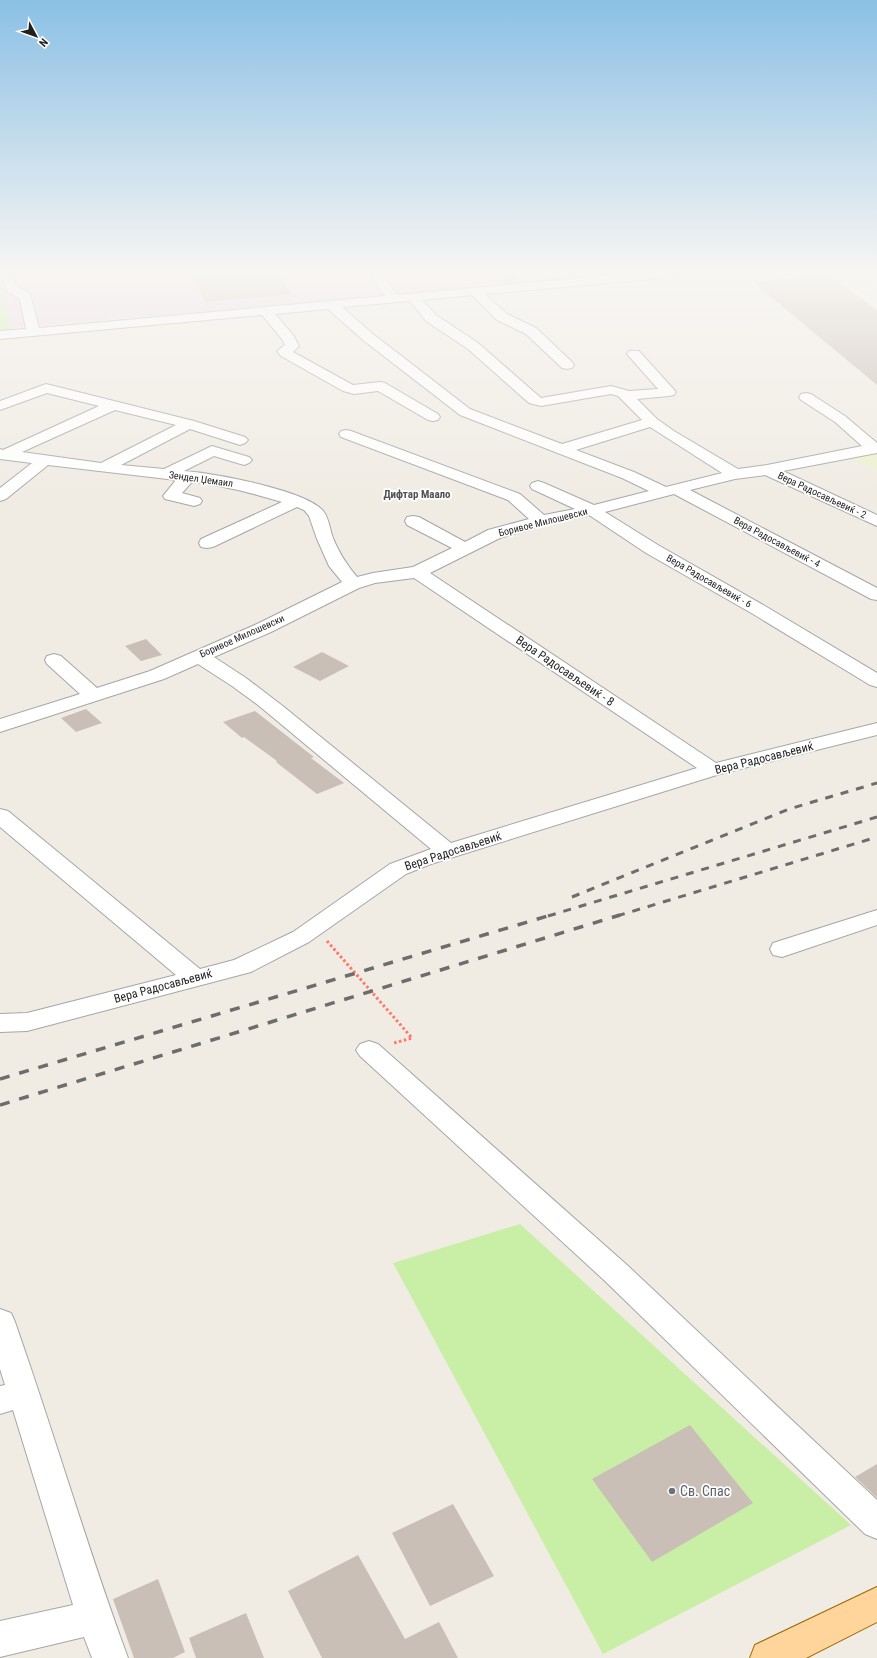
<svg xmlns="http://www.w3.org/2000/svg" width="877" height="1658" font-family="'Roboto Condensed',sans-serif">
	<rect width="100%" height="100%" fill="#f0ece4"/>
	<path fill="#ead6e6" d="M 0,272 L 628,272 L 426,292 L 12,328 L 0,287 Z"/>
	<path fill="#edf1ce" d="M 857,272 L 877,272 L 877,286 Z
		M 877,446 L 877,470 L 841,455 Z"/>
	<path fill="#c9eea6" d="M 0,287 L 12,328 L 11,334 L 0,335 Z
		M 520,1224 L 851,1525 L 603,1654 L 393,1263 Z"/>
	<path fill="#c9bfb7" d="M 189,272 L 277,272 L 292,295 L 206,302 Z
		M 830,275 L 877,310 L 877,385 L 753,282 Z
		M 146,639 L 162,655 L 141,661 L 125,646 Z
		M 322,652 L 349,666 L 320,681 L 293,667 Z
		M 86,709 L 102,723 L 76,732 L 61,718 Z
		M 255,711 L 314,757 L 311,758 L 344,783 L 317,794 L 276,762 L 277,761 L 244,737 L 242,738 L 223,722 Z
		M 690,1425 L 753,1503 L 652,1562 L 592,1479 Z
		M 877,1464 L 877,1498 L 855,1477 Z
		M 453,1504 L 494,1576 L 430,1606 L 392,1533 Z
		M 358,1555 L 405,1639 L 439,1622 L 458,1658 L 322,1658 L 288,1591 Z
		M 158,1579 L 185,1652 L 173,1658 L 134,1658 L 113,1599 Z
		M 246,1613 L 264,1658 L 196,1658 L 189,1638 Z"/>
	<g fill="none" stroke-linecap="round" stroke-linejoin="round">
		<path stroke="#c6c3bd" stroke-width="14" stroke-dasharray="14 6" stroke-linecap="butt" d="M 501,277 L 518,276"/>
		<g stroke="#a6a6a6" stroke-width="2">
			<path id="minor" d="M 0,272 L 11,272 L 16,286 L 30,294 L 39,328 L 385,296 L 368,272 L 380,272 L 397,295 L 645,272 L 690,272 L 688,275 L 684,276 L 485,294 L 507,314 L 536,328 L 572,362 L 574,365 L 572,368 L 567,369 L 562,368 L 526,334 L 497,320 L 472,295 L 422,300 L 436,315 L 478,343 L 541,398 L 611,386 L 629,391 L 658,389 L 627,354 L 629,351 L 639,351 L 676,392 L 674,395 L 669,396 L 637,399 L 657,419 L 674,431 L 738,469 L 767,465 L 862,446 L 835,422 L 801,400 L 799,397 L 801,394 L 806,393 L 811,394 L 845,416 L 877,443 L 877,453 L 783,471 L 877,515 L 877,526 L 765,475 L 735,479 L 690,490 L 877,588 L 877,600 L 871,599 L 674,494 L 605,512 L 658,545 L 765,606 L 877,673 L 877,687 L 870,685 L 753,614 L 646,553 L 589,515 L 543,525 L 500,538 L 430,573 L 716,763 L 877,723 L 877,735 L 720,774 L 431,864 L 406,874 L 309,942 L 251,972 L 27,1031 L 0,1032 L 0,1014 L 27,1013 L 176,975 L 0,827 L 0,809 L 8,811 L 200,969 L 234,960 L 293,932 L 390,864 L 431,849 L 258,705 L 232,686 L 198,664 L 164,679 L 0,732 L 0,719 L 80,694 L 47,664 L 45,660 L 47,656 L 54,654 L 61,656 L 97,688 L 150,671 L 257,624 L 342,582 L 329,566 L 317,539 L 309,516 L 304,510 L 297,507 L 213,547 L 207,548 L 201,547 L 199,543 L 201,539 L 282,502 C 252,493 223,485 192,482 L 182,493 L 200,498 L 202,501 L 200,504 L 194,506 L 165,499 L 163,496 L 176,480 L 48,465 L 6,499 L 0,501 L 0,488 L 32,463 L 0,459 L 0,449 L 3,450 L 99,406 L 47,393 L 0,410 L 0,401 L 46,384 L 194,421 L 245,437 L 248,440 L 245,443 L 240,445 L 190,429 L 121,465 L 164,469 L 212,446 L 249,457 L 252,460 L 249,463 L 244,465 L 214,456 L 184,471 C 212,473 308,490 324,512 C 329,519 330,530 333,538 C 339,553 347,565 357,577 L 373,573 L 413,567 L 452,548 L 407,525 L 405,521 L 407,517 L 413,516 L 419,517 L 465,542 L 488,530 L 529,519 L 508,500 L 341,437 L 339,434 L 341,431 L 346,430 L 351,431 L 520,494 L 544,515 L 575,509 L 532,489 L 530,486 L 532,483 L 538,481 L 544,483 L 594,505 L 649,491 L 622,478 L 460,415 L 363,340 L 328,309 L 275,314 L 293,335 L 299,346 L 293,352 L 353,385 L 380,382 L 385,383 L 438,414 L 440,417 L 438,420 L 433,421 L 428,420 L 378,391 L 354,394 L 343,391 L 281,356 L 277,351 L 285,345 L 282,339 L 262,315 L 0,339 L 0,331 L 26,329 L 20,299 L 7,291 ZM 410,301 L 426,321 L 468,349 L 529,403 L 541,406 L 611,394 L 618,396 L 642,420 L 562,444 L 470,409 L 373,334 L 342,307 ZM 115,410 L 176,425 L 101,463 L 22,452 ZM 650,427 L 722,473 L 666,487 L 634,472 L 576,450 ZM 414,578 L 697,768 L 451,843 L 284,707 L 246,678 L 214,657 L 271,632 L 359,588 L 375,583 Z
				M 877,910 L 877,925 L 782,957 L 773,955 L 770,949 L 773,943 Z
				M 369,1041 L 378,1044 L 627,1265 L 877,1500 L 877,1539 L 865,1534 L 605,1281 L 360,1056 L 356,1050 L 360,1044 Z
				M 0,1309 L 11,1313 L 15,1322 C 54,1433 87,1547 128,1658 L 92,1658 L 84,1637 L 0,1657 L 0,1621 L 73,1605 L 13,1410 L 0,1414 L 0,1386 L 5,1385 L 0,1369 Z"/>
		</g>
		<g stroke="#9a6900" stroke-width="2">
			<path id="major" d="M 877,1587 L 877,1622 L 806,1658 L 750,1658 L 755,1645 Z"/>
		</g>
		<path stroke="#ff7867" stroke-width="3" stroke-dasharray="2.5 2.5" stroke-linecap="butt" d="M 327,941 L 412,1038 L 394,1043"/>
		<use href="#minor" fill="#fff" fill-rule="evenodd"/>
		<use href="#major" fill="#ffd59b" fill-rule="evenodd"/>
		<path stroke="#6d6d6d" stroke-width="3" stroke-dasharray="8 8" stroke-linecap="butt" d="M 572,897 L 789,809 L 877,783
			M 548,916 L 877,817
			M 617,916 L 877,837"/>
		<path stroke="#6d6d6d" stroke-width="3.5" stroke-dasharray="10 10" stroke-linecap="butt" d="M 0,1079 L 551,915
			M 0,1105 L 620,915"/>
	</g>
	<linearGradient id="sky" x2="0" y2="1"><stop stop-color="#8bc0e5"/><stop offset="0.54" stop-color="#f8f6f3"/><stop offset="1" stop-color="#f8f6f3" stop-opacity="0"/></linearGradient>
	<rect width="877" height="504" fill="url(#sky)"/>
	<circle fill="#6b7280" stroke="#fff" stroke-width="1.5" cx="672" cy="1491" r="4"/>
	<g text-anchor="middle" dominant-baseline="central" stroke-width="3.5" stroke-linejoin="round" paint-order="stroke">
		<g font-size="10" fill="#1f1f1f" stroke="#fff">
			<text transform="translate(201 479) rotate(8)">Зендел Џемаил</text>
			<text transform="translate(822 495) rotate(25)">Вера Радосављевиќ - 2</text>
			<text transform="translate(543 522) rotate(-14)">Боривое Милошевски</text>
			<text transform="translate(777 542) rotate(28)">Вера Радосављевиќ - 4</text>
			<text transform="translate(709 581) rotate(30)">Вера Радосављевиќ - 6</text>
			<text transform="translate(242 636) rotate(-24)">Боривое Милошевски</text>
		</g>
		<g font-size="11" font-weight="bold" fill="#525252" stroke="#fff">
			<text x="417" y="494">Дифтар Маало</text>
		</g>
		<g font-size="12" fill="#1f1f1f" stroke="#fff">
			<text transform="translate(565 671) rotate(34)">Вера Радосављевиќ - 8</text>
			<text transform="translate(764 758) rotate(-14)">Вера Радосављевиќ</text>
			<text transform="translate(453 851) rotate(-18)">Вера Радосављевиќ</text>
			<text transform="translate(163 986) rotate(-15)">Вера Радосављевиќ</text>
		</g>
		<g font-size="14" fill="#5b616d" stroke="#fff" text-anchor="start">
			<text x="680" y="1491">Св. Спас</text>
		</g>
	</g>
	<g transform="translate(36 36) rotate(131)" stroke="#ffffff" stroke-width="3" paint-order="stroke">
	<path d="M0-3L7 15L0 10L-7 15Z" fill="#1f1f1f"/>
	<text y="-6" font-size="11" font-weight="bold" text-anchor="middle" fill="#1f1f1f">N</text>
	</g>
</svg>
